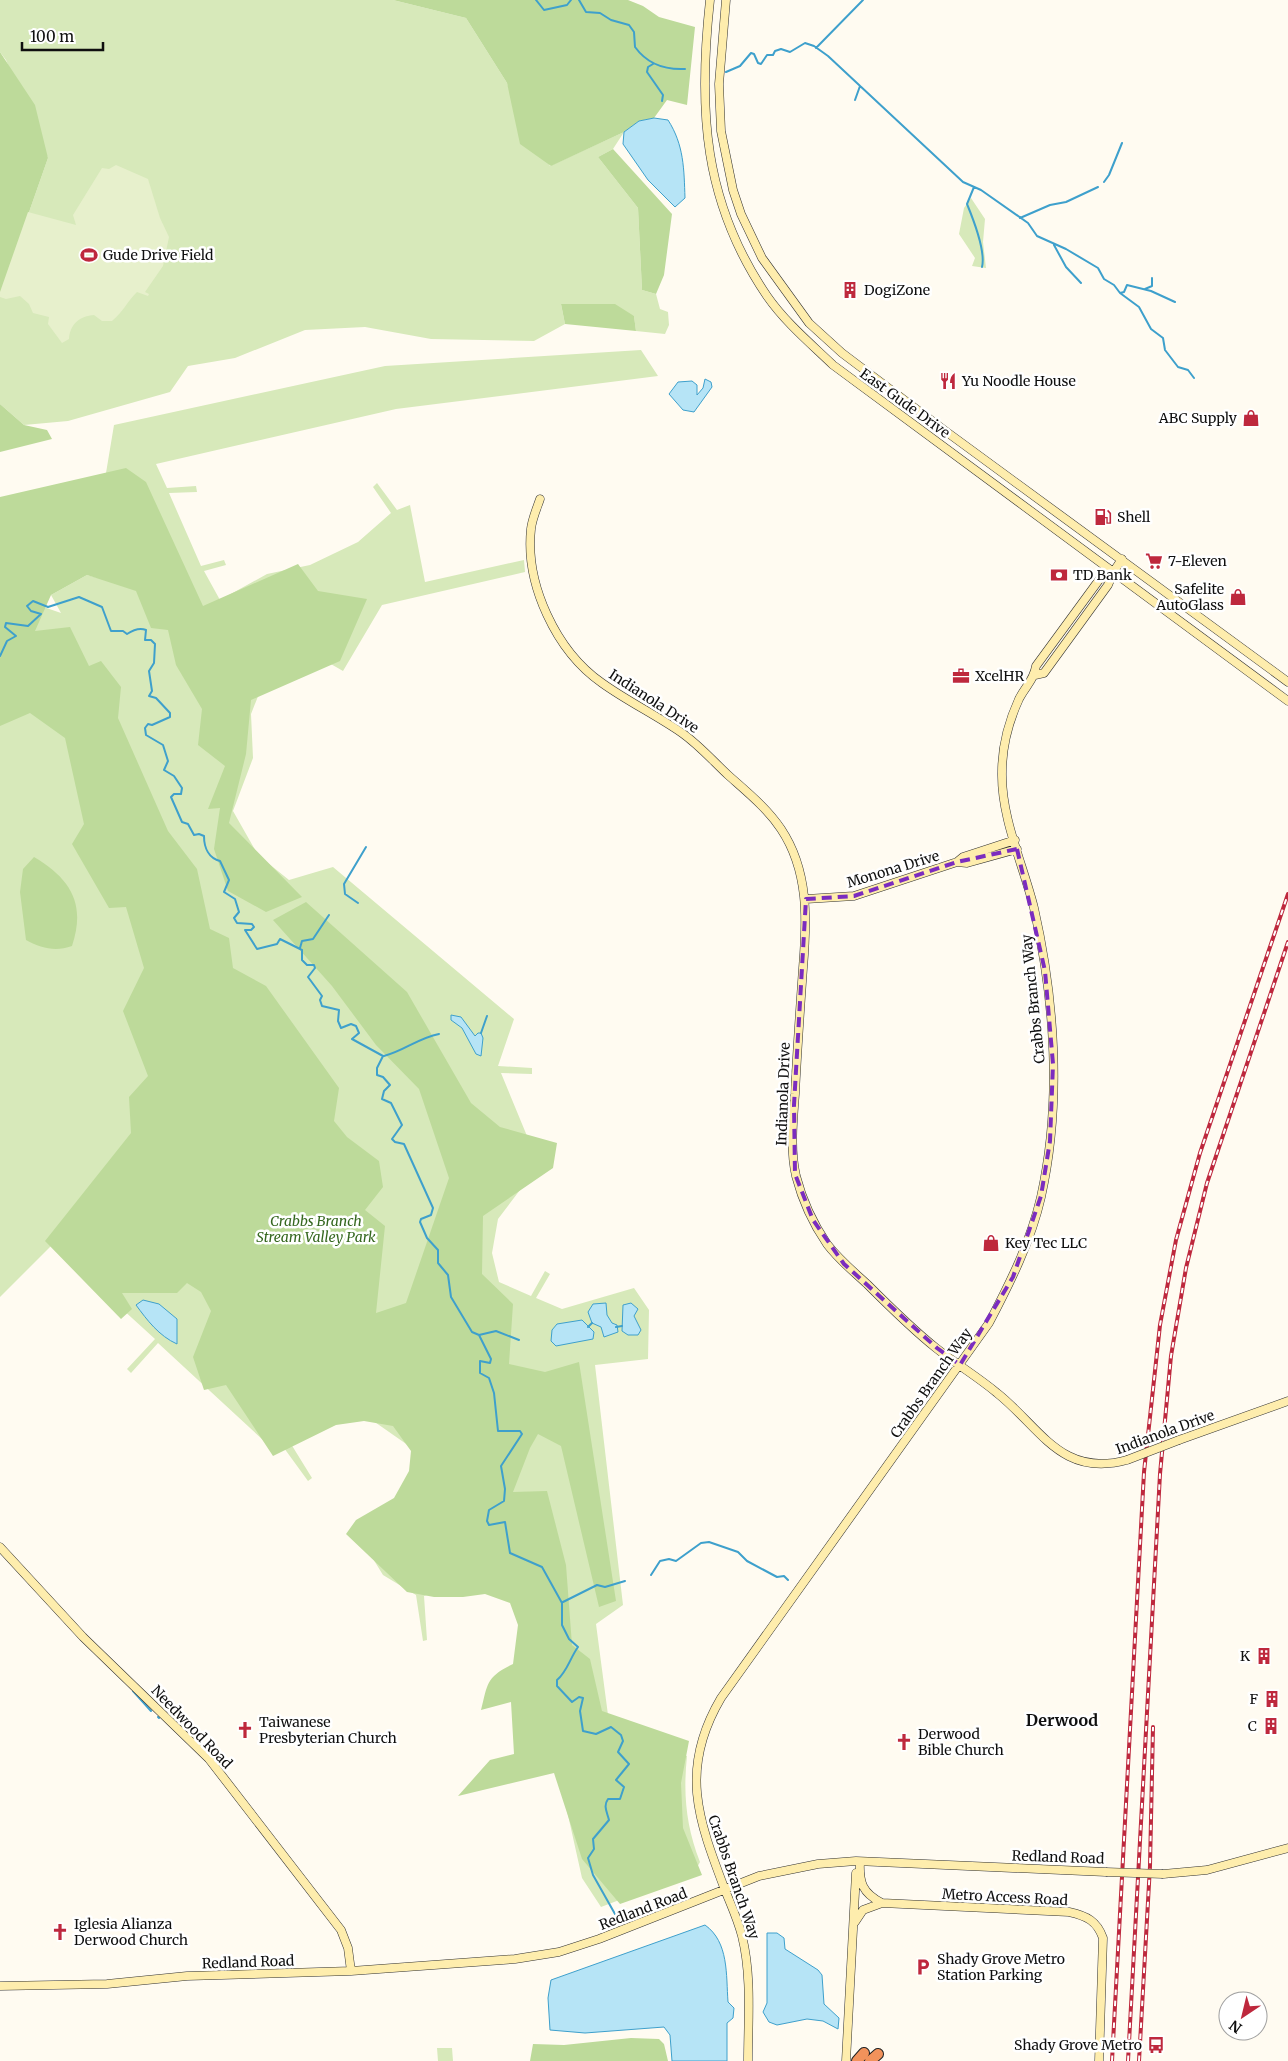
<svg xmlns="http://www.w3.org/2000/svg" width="1288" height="2061" font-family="Merriweather,serif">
	<rect width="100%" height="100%" fill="#fffbf1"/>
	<path fill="#d7e9ba" d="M 0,0 L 393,0 L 466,18 L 507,83 L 513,101 L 550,166 L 624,132 L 613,149 L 598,157 L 638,208 L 642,290 L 656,294 L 660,309 L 668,312 L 669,325 L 665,334 L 636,331 L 634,316 L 561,304 L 565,324 L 534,341 L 431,339 L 365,327 L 305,330 L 235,358 L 188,366 L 170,392 L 68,421 L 24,425 L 0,404 L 0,295 L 48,158 L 6,60 L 0,52 Z
		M 971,198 L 985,219 L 983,242 L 986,268 L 972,266 L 975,258 L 959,234 L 964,208 Z
		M 641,350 L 658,376 L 396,409 L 156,464 L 167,488 L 196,486 L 197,492 L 169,493 L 201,566 L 224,560 L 226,565 L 204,571 L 220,600 L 267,574 L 310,565 L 358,542 L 391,513 L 373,487 L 377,483 L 397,510 L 410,505 L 425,582 L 524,560 L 525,572 L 382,605 L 343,671 L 303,648 L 264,681 L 251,714 L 253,758 L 233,811 L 258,855 L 289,880 L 333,867 L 514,1019 L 498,1066 L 532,1068 L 532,1074 L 501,1073 L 539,1165 L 498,1219 L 492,1253 L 499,1282 L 531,1296 L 545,1271 L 550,1274 L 536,1298 L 562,1309 L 634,1288 L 649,1310 L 648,1359 L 595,1365 L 623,1605 L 596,1624 L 608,1715 L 651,1748 L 687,1756 C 683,1794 686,1826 700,1862 L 695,1871 L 601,1907 L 582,1878 L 521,1604 L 472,1580 L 424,1596 L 427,1640 L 423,1641 L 416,1595 L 383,1575 L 359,1536 L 432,1462 L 349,1404 L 291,1444 L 312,1478 L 308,1481 L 284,1448 L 277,1453 L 158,1343 L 131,1373 L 127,1369 L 155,1339 L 52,1245 L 0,1297 L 0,592 L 61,613 L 51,595 L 87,575 L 98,578 L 97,527 L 114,425 L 385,366 Z
		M 437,2048 L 452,2048 L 453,2061 L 438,2061 Z"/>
	<path fill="#bdda9a" d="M 393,0 L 628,0 L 643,6 L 659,17 L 695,27 L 687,105 L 667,100 L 654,118 L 639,121 L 624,132 L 551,166 L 520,144 L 507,83 L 466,18 Z
		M 0,52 L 35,105 L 48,158 L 0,295 Z
		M 613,149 L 672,214 L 664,275 L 656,294 L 642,290 L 638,208 L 598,157 Z
		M 561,304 L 615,304 L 634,316 L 636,331 L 565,324 Z
		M 0,404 L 24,425 L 47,430 L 52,439 L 0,452 Z
		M 126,468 L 146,482 L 203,606 L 298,564 L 318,591 L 367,599 L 340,661 L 251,700 L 246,754 L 229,823 L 302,897 L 266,912 L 228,891 L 214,849 L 220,808 L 208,809 L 225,766 L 198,745 L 202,709 L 176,665 L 168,630 L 151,628 L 136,591 L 87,575 L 51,595 L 35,631 L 70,627 L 89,666 L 101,661 L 121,687 L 118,718 L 168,831 L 197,869 L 210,929 L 229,938 L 233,968 L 266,986 L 339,1088 L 334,1121 L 347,1137 L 379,1161 L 383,1187 L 365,1210 L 385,1226 L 376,1313 L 406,1303 L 449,1178 L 419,1089 L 376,1045 L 332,986 L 273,920 L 306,902 L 407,992 L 471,1103 L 500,1127 L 557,1143 L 553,1168 L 483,1216 L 482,1274 L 513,1304 L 509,1364 L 545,1372 L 579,1362 L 616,1601 L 599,1607 L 561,1446 L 538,1434 L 530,1448 L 513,1492 L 547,1491 L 566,1565 L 572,1645 L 590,1659 L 602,1711 L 689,1741 L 681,1783 L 683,1828 L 702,1875 L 620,1904 L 582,1859 L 554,1773 L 458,1796 L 490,1760 L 514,1754 L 511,1702 L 481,1710 C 488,1683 486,1677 513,1664 L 518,1625 L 510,1603 L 485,1594 L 463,1597 L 434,1597 L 407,1592 L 346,1534 L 356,1520 L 394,1498 L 409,1471 L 411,1451 L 393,1426 L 364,1421 L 336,1425 L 273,1456 L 226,1385 L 204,1390 L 193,1357 L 211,1311 L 201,1292 L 187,1283 L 177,1293 L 122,1293 L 132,1309 L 121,1319 L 45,1241 L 131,1133 L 129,1097 L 148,1076 L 123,1011 L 144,968 L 126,907 L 109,908 L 72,844 L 84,824 L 65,738 L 30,713 L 0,726 L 0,497 Z
		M 34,857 C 71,879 86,904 72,946 C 55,952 41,948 26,940 L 20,892 L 23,869 Z
		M 631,2038 L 659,2039 L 664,2044 L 668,2061 L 530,2061 L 533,2044 L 564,2045 Z"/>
	<path fill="#e7f0cc" d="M 116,165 L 148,179 L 160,218 L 169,237 L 163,266 L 145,292 L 149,294 L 148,296 L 137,292 C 126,303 124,311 112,321 L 102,321 L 94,315 C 80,316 70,324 69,339 L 62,343 L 48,324 L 49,317 L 33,313 L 29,304 L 20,296 L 6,299 L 0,297 L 0,292 L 28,212 L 76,225 L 73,215 L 102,168 L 109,169 Z"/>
	<path fill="#b6e4f6" stroke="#3ea0cc" d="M 654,118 L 668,120 C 684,145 684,169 685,198 L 675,207 L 648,180 L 623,144 L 624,132 L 639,121 Z
		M 705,379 L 711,382 L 712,387 L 694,412 L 683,410 L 669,394 L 678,382 L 692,381 L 697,385 L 697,395 L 703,388 Z
		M 451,1015 L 461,1017 L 475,1036 L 478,1033 L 481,1033 L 483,1038 L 481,1056 L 476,1054 L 462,1028 L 451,1020 Z
		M 143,1300 L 159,1304 L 177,1319 L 177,1344 C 159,1336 147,1320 136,1305 Z
		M 606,1303 L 607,1315 L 612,1323 L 617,1325 L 618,1332 L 604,1337 L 601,1327 L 592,1323 L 588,1312 L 593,1304 Z
		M 631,1303 L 638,1309 L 634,1316 L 641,1330 L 638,1335 L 628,1335 L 622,1331 L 623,1305 Z
		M 582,1320 L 594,1332 L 593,1339 L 556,1346 L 551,1341 L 552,1330 L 557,1324 Z
		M 705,1925 C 729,1942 726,1975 728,2002 L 734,2008 L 733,2018 L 727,2023 L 727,2061 L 672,2061 L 670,2035 L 664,2027 L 585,2033 L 550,2030 L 548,1998 L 551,1980 Z
		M 767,1933 L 777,1933 L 784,1938 L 785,1949 L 818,1970 L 822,1975 L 824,2004 L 839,2018 L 838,2029 L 823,2021 L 807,2019 L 777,2025 L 769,2022 L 763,2012 L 767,2003 Z"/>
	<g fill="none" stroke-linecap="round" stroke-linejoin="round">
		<path stroke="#3ea0cc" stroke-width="2" d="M 536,0 L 544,10 L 567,5 L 571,0
			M 579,0 L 586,12 L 600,13 L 611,20 L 629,25 L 634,32 L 635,47 C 648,65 665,70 685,69
			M 816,48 L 863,0
			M 653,64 L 648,67 L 647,72 L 663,95 L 662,101
			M 726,72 L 740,66 L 751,53 L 754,54 L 758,63 L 761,64 L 767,55 L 773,55 L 775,51 L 781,49 L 790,52 L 805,43 L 814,46 L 828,56 L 963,182 L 981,190 L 1028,223 L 1037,236 L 1066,249 L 1098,268 L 1104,279 L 1114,285 L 1120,293 L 1139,307 L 1151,329 L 1163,338 L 1165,350 L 1178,367 L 1188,370 L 1194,378
			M 855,100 L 860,86
			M 1104,182 L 1109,175 L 1122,143
			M 974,187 L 967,204 C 974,221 986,251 982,267
			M 1020,218 L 1050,205 L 1066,202 L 1098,187
			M 1054,245 L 1066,267 L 1081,283
			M 1145,289 L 1152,286 L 1152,278
			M 1120,293 L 1124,292 L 1127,285 L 1151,291 L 1175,302
			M 0,656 L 7,641 L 16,636 L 5,627 L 6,623 L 28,626 L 41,614 L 31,611 L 27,606 L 33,601 L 48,607 L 79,597 L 102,607 L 111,631 L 123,631 L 127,634 C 133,630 139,627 146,630 L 145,640 L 151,640 L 155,644 L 154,663 L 149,671 L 152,691 L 149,696 L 156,698 L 170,713 L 170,717 L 152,725 L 148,724 L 145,728 L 146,735 L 163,745 L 168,761 L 164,770 L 174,776 L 182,788 L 181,794 L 174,794 L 171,797 L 182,822 L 188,824 L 194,835 L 199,834 L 204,836 C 204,848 209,858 220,861 L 229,880 L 224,892 L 235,899 L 239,912 L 234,918 L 237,923 L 252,924 L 254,927 L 251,930 L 245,930 L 257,949 L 277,944 L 280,939 L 302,950 L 302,960 L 307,965 L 314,965 L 315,968 L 308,977 L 322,996 L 320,1000 L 322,1006 L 339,1010 L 338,1021 L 341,1028 L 351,1024 L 356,1026 L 359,1033 L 352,1039 L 383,1056 L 377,1068 L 377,1075 L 383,1077 L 390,1085 L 384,1091 L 382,1099 L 391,1103 L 402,1125 L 392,1139 L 395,1142 L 404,1144 L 433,1208 L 431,1215 L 421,1219 L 420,1222 L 427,1238 L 438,1250 L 438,1263 L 448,1275 L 451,1297 L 472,1332 L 479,1335 L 491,1359 L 490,1363 L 480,1361 L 480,1373 L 489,1378 L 494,1393 L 498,1431 L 520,1431 L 522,1434 L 501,1466 L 505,1489 L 504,1501 L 489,1510 L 487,1521 L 489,1525 L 505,1522 L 510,1553 L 542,1567 L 562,1603 L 562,1625 L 569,1639 L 578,1647 C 570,1658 567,1672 557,1680 L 557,1686 L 572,1702 L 579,1697 L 583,1698 L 580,1711 L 583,1731 L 596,1734 L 611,1727 L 621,1735 L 623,1741 L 618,1752 L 629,1764 L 616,1780 L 624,1787 L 620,1799 L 608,1799 C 603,1806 607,1812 609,1820 L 593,1839 L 594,1849 L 588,1858 L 593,1875 L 615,1914
			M 358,903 L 345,894 L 344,884 L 366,847
			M 300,948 L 302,941 L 313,939 L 329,915
			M 481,1033 L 487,1016
			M 384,1056 C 404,1051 418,1038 439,1034
			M 588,1327 L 592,1323
			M 616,1327 L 622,1326
			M 479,1335 L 496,1331 L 519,1340
			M 651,1575 L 660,1561 L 669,1559 L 676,1561 L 701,1543 L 709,1542 L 738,1552 L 747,1561 L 777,1577 L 784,1576 L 788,1580
			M 563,1602 L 597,1585 L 605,1587 L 625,1581
			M 133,1691 L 151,1711
			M 158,1717 L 159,1718"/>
		<g stroke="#313131" stroke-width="9">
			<path id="secondary" d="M 710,0 C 698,109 703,202 767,296 C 785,322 810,343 833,365 L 1288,701
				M 726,0 L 719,84 L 721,131 L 733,190 L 741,214 L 762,258 L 809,323 L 842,353 L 944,430 L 1288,682
				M 540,499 C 537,508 532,519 531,529 C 525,584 556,651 602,683 C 627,701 656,715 682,733 C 699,745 713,761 728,775 C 747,792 767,808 781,829 C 809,871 807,920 803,968 C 800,1010 797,1052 795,1094 C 793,1120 790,1150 796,1176 C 802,1199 814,1225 827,1244 C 839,1260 853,1271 867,1284 C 889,1306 912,1329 936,1348 C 956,1364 978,1377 997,1393 C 1041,1428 1061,1478 1127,1460
				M 1035,675 L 1044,673 L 1108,585 L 1114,571 L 1122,559
				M 957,862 L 963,857 L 1015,840
				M 806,899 L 854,896 L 957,862 L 967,863 L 1017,849
				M 1179,1440 L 1288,1401
				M 0,1547 L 83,1637 L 209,1759 L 341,1930 L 348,1948 L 351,1971
				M 860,1862 C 859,1882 862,1893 882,1903 L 1069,1912 C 1087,1916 1097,1921 1103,1938 L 1099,2061
				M 1163,1874 L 1207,1870 L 1288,1848
				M 855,1922 L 863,1910 L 882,1903
				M 0,1986 L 107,1984 L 187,1976 L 351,1971 L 515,1959 L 559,1952 L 599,1939 L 759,1876 L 818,1864 L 856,1861 L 1106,1872
				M 748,2061 C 748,2020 752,1976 742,1936 C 738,1920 731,1905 725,1890 C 698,1819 679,1769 721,1698 L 989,1323 C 1010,1283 1031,1241 1041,1197 C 1062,1103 1055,1001 1034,908 C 1023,864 1001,818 1002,772 C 1002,746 1008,723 1019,699 C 1025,687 1034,680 1036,666 L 1099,580 L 1114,571
				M 846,2061 L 856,1873"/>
		</g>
		<g stroke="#202020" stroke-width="12">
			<path id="highway" d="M 857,2061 L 864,2053
				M 870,2061 L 878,2054"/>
		</g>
		<use href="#secondary" stroke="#feedad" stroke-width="8"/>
		<use href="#highway" stroke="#f2925b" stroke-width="10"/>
		<g stroke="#be283d" stroke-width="4">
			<path id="rail" d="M 1112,2061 L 1144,1472 L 1160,1325 L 1176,1240 L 1200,1153 L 1288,894
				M 1128,2061 L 1160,1474 L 1171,1356 L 1186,1268 L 1207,1183 L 1288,942
				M 1139,2061 L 1150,1866 L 1153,1727"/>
		</g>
		<use href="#rail" stroke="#fff" stroke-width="2" stroke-dasharray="5.5" stroke-linecap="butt"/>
		<g stroke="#313131" stroke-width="9" stroke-linecap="butt">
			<path id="secondary-bridge" d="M 1127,1460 L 1179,1440
				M 1106,1872 L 1163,1874"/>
		</g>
		<use href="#secondary-bridge" stroke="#feedad" stroke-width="8"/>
	</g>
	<path fill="none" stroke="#7b2cbf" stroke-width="4" stroke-dasharray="10 6" stroke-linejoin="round" d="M 1017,849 L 1045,971 L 1053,1064 L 1050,1141 L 1041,1196 L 1013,1277 L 960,1365 L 937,1348 L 844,1264 L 813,1220 L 795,1174 L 794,1105 L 806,899 L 854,896 L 957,862 Z"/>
	<defs>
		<g id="stadium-bare" transform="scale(1.35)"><path d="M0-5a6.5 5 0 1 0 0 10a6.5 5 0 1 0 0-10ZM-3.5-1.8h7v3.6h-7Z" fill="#be283d" stroke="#fff" stroke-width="2.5" paint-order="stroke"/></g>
		<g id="building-bare" transform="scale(1.35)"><path d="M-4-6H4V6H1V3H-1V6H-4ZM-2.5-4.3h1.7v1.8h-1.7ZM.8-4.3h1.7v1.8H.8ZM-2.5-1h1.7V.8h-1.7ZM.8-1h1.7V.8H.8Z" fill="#be283d" stroke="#fff" stroke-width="2.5" paint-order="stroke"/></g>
		<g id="restaurant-bare" transform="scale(1.35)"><path d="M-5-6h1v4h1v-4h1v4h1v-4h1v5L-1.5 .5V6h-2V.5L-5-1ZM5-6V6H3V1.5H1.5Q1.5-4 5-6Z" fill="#be283d" stroke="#fff" stroke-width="2.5" paint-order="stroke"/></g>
		<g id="shop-bare" transform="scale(1.35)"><path d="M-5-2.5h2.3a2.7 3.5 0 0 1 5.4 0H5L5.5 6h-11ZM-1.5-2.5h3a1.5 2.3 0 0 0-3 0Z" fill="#be283d" stroke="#fff" stroke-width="2.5" paint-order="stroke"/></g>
		<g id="fuel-bare" transform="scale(1.35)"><path d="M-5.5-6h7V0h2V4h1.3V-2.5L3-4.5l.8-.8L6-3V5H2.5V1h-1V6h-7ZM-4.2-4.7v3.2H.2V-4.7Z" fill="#be283d" stroke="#fff" stroke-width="2.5" paint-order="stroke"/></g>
		<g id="supermarket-bare" transform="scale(1.35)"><path d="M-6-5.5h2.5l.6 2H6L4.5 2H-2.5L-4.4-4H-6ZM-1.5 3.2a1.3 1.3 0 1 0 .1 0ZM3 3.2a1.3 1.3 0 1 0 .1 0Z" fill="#be283d" stroke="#fff" stroke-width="2.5" paint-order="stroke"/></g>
		<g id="bank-bare" transform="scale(1.35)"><path d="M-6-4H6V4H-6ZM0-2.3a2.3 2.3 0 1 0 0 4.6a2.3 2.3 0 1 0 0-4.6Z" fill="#be283d" stroke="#fff" stroke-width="2.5" paint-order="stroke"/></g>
		<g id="office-bare" transform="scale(1.35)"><path d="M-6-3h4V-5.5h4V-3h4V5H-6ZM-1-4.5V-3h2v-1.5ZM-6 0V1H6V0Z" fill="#be283d" stroke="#fff" stroke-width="2.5" paint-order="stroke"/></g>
		<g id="church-bare" transform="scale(1.35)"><path d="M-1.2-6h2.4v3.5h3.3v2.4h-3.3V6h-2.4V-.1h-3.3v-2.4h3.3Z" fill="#be283d" stroke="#fff" stroke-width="2.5" paint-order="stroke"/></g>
		<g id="parking-bare" transform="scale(1.35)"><path d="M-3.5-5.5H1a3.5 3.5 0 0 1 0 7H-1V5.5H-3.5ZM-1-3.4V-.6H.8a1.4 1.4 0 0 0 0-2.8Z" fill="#be283d" stroke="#fff" stroke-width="2.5" paint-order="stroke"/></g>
		<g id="bus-bare" transform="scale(1.35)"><path d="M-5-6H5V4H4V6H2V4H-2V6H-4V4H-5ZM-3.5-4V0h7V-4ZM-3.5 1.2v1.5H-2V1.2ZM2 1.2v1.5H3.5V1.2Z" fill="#be283d" stroke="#fff" stroke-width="2.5" paint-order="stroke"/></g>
	</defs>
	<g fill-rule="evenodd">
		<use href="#stadium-bare" x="89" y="255"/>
		<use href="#building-bare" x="850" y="290"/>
		<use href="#restaurant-bare" x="948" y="381"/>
		<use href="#shop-bare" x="1251" y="418"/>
		<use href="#fuel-bare" x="1103" y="517"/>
		<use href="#supermarket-bare" x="1154" y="561"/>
		<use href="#bank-bare" x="1059" y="575"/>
		<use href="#shop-bare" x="1238" y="597"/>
		<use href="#office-bare" x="961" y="676"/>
		<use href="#shop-bare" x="991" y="1243"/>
		<use href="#building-bare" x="1264" y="1656"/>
		<use href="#building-bare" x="1272" y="1699"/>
		<use href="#building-bare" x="1271" y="1726"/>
		<use href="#church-bare" x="245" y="1730"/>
		<use href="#church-bare" x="904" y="1742"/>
		<use href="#church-bare" x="60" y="1932"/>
		<use href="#parking-bare" x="923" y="1967"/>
		<use href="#bus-bare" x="1156" y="2045"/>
	</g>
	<g text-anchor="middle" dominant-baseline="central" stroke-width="5" stroke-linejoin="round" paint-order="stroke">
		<g font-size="14" fill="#0f0f0f" stroke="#fff" text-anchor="start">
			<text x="103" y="255">Gude Drive Field</text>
			<text x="864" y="290">DogiZone</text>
			<text x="962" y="381">Yu Noodle House</text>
			<text x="1237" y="418" text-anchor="end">ABC Supply</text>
			<text x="1117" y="517">Shell</text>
			<text x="1168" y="561">7-Eleven</text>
			<text x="1073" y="575">TD Bank</text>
			<text x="1224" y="589" text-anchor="end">Safelite<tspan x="1224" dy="16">AutoGlass</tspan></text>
			<text x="975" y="676">XcelHR</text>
			<text x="1005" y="1243">Key Tec LLC</text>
			<text x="1250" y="1656" text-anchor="end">K</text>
			<text x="1258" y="1699" text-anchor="end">F</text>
			<text x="259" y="1722">Taiwanese<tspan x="259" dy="16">Presbyterian Church</tspan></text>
			<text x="1257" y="1726" text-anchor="end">C</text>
			<text x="918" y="1734">Derwood<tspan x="918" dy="16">Bible Church</tspan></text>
			<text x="74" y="1924">Iglesia Alianza<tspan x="74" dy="16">Derwood Church</tspan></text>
			<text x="937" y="1959">Shady Grove Metro<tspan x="937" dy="16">Station Parking</tspan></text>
			<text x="1142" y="2045" text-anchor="end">Shady Grove Metro</text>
		</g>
		<g font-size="14" fill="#0f0f0f" stroke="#fff">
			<text transform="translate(905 403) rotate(36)">East Gude Drive</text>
			<text transform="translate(654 701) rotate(33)">Indianola Drive</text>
			<text transform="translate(893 869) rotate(-17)">Monona Drive</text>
			<text transform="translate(1033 999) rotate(-96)">Crabbs Branch Way</text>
			<text transform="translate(783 1094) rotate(-88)">Indianola Drive</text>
			<text transform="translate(931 1383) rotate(-55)">Crabbs Branch Way</text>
			<text transform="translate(1165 1432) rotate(-20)">Indianola Drive</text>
			<text transform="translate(192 1727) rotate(46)">Needwood Road</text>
			<text transform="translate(1058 1857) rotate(2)">Redland Road</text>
			<text transform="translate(734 1877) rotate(71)">Crabbs Branch Way</text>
			<text transform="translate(1005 1897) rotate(3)">Metro Access Road</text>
			<text transform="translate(643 1909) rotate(-21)">Redland Road</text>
			<text transform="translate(248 1962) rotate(-2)">Redland Road</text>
		</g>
		<g font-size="14" font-style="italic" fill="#35671f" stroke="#fff">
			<text x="316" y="1221">Crabbs Branch<tspan x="316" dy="16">Stream Valley Park</tspan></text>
		</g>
		<g font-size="16" font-weight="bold" fill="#0f0f0f" stroke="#fff">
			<text x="1062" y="1720">Derwood</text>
		</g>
	</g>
	<g transform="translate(1243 2016) rotate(215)"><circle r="24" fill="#ffffff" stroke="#9f9f9f"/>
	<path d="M0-4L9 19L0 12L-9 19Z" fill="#be283d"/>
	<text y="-8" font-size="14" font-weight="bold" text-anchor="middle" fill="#0f0f0f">N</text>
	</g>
	<path d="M22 42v8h81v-8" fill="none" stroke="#0f0f0f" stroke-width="2.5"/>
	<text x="30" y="42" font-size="15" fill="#0f0f0f" stroke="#ffffff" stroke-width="4" paint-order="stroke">100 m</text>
</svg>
